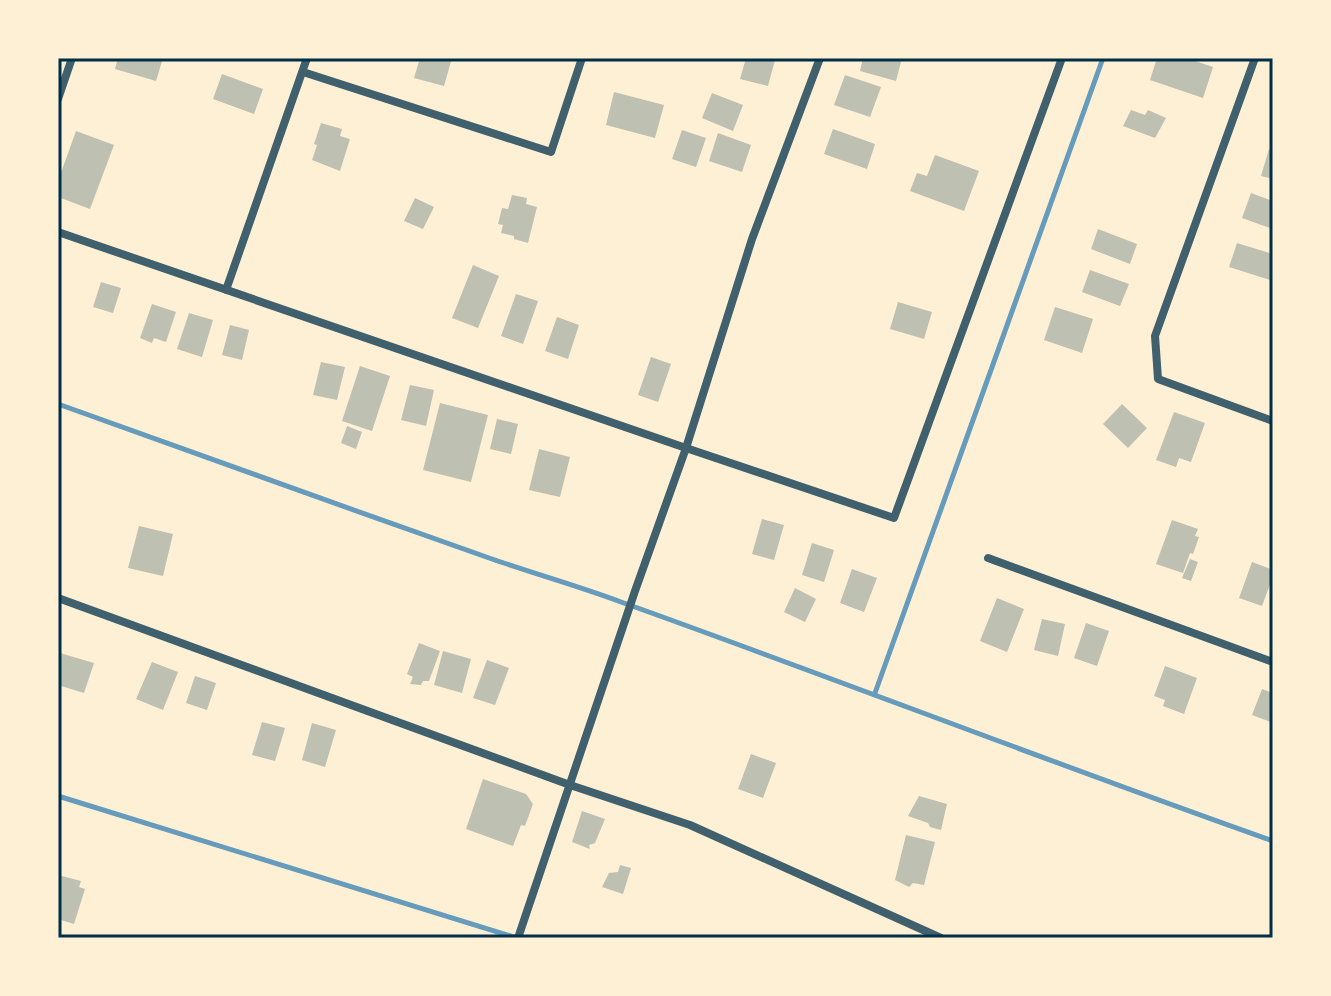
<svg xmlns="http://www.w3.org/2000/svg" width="1331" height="996" font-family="'Zilla Slab',serif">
	<rect width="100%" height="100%" fill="#fdf0d5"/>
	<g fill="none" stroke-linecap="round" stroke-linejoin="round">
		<path stroke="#669bbc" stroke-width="5" d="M 58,404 C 202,456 347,508 492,559 C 535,574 578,586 621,602 C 839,680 1055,764 1273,841
			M 875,693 L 1103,58
			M 58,796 L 517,938"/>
	</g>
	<path fill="#bec0b2" d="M 118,58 L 163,58 L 156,81 L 115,69 Z
		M 420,58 L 452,58 L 444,86 L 414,78 Z
		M 746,58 L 775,60 L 768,86 L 740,79 Z
		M 863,58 L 902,58 L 896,81 L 860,71 Z
		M 1157,58 L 1174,60 L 1174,58 L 1186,58 L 1213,67 L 1203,98 L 1150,80 Z
		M 222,74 L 263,89 L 254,114 L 213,99 Z
		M 845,75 L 881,87 L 870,117 L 834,105 Z
		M 614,92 L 664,105 L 655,138 L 606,125 Z
		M 712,93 L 743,105 L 733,131 L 702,118 Z
		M 1131,110 L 1145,115 L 1148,110 L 1166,118 L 1155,138 L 1123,126 Z
		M 321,123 L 342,129 L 340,136 L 350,139 L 340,171 L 312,160 L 317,145 L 314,144 Z
		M 833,129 L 875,144 L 867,169 L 824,154 Z
		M 682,130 L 706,138 L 696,167 L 672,159 Z
		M 76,131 L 114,145 L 90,209 L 58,197 L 58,181 Z
		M 718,133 L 751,145 L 742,172 L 709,161 Z
		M 1269,149 L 1273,150 L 1273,179 L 1261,176 Z
		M 935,155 L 979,171 L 964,211 L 910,191 L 917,173 L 927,176 Z
		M 1251,193 L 1273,201 L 1273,229 L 1242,218 Z
		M 512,195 L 527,198 L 526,204 L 537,207 L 528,243 L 514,239 L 514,236 L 501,233 L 503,225 L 498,224 L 502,208 L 508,209 Z
		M 415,198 L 434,207 L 423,229 L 404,221 Z
		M 1098,229 L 1137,244 L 1130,264 L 1091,249 Z
		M 1237,243 L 1273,254 L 1273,271 L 1270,280 L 1229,267 Z
		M 473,265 L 499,276 L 478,328 L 452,318 Z
		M 1090,270 L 1129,284 L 1120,306 L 1082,292 Z
		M 101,282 L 121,288 L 113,313 L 93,307 Z
		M 516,294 L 538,301 L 523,344 L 501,336 Z
		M 898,302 L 932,312 L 924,339 L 890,329 Z
		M 152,304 L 176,312 L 166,342 L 154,338 L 152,343 L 140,338 Z
		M 1055,307 L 1093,319 L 1082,353 L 1044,340 Z
		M 189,313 L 213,320 L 202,357 L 177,349 Z
		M 557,317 L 579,325 L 568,359 L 545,351 Z
		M 230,325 L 249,330 L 242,360 L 222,355 Z
		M 651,357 L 671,364 L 658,402 L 638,395 Z
		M 321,362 L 345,367 L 337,400 L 313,395 Z
		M 360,366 L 390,376 L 372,431 L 342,421 Z
		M 410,385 L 434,390 L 426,426 L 401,420 Z
		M 440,403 L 488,415 L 471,482 L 423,470 Z
		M 1122,404 L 1147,428 L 1128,448 L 1103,424 Z
		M 1174,412 L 1205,423 L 1191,462 L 1179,458 L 1176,467 L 1156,460 Z
		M 497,419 L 518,424 L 511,454 L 490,449 Z
		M 347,426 L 362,432 L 356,449 L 341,443 Z
		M 539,449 L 570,457 L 560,497 L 529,490 Z
		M 762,519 L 784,525 L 774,560 L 752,554 Z
		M 1172,520 L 1198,529 L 1195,536 L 1199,537 L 1193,554 L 1190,553 L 1183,573 L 1156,564 Z
		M 139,526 L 173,534 L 163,576 L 128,568 Z
		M 812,543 L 834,550 L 824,582 L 802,575 Z
		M 1190,559 L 1198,562 L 1191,581 L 1182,578 Z
		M 1252,562 L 1273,570 L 1273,576 L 1262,606 L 1239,598 Z
		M 852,569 L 877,578 L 864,612 L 840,603 Z
		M 795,588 L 816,599 L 805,622 L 784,612 Z
		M 997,598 L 1024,609 L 1007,652 L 980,641 Z
		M 1042,619 L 1065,624 L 1058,656 L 1034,650 Z
		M 1086,623 L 1109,631 L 1097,666 L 1074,658 Z
		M 419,643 L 440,651 L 429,681 L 423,681 L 421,685 L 410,684 L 413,677 L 407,674 Z
		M 443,651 L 471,659 L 462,693 L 434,685 Z
		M 60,653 L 94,663 L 84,693 L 58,685 L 58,660 Z
		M 487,660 L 509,668 L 495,705 L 473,698 Z
		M 152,662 L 178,672 L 163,710 L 136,699 Z
		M 1165,666 L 1197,678 L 1184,714 L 1163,706 L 1165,700 L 1154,696 Z
		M 195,676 L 216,683 L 207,710 L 186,703 Z
		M 1262,689 L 1273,693 L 1273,723 L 1252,715 Z
		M 262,722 L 285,728 L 275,761 L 252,755 Z
		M 312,723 L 336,730 L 325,767 L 302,760 Z
		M 751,754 L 776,763 L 763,798 L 738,789 Z
		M 483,779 L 526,794 L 533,804 L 525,826 L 521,825 L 513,846 L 466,829 Z
		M 919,796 L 947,804 L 941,830 L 930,827 L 928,823 L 908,816 Z
		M 582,811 L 605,819 L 595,843 L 589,845 L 590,849 L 572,842 Z
		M 906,835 L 935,842 L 924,885 L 913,883 L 909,887 L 895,880 Z
		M 620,865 L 631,868 L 623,894 L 602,887 L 609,873 L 618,872 Z
		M 58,875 L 81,881 L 79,887 L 85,889 L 74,924 L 61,920 L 58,925 Z"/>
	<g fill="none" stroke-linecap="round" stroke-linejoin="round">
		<path stroke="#3f606c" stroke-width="8" d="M 1255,58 L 1155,336 L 1158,379 L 1273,421
			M 303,72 L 551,152 L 582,58
			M 58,99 L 72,58
			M 58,232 L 686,448 L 894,518 L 1062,58
			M 226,290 L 307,58
			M 988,558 L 1273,662
			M 58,598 L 570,785 L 690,825 L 941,938
			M 518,938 L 635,591 L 686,448 L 752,239 L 820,58"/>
	</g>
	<rect width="1331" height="996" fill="none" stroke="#fdf0d5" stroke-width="120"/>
	<rect x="60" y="60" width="1211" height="876" fill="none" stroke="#003049" stroke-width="3"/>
</svg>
